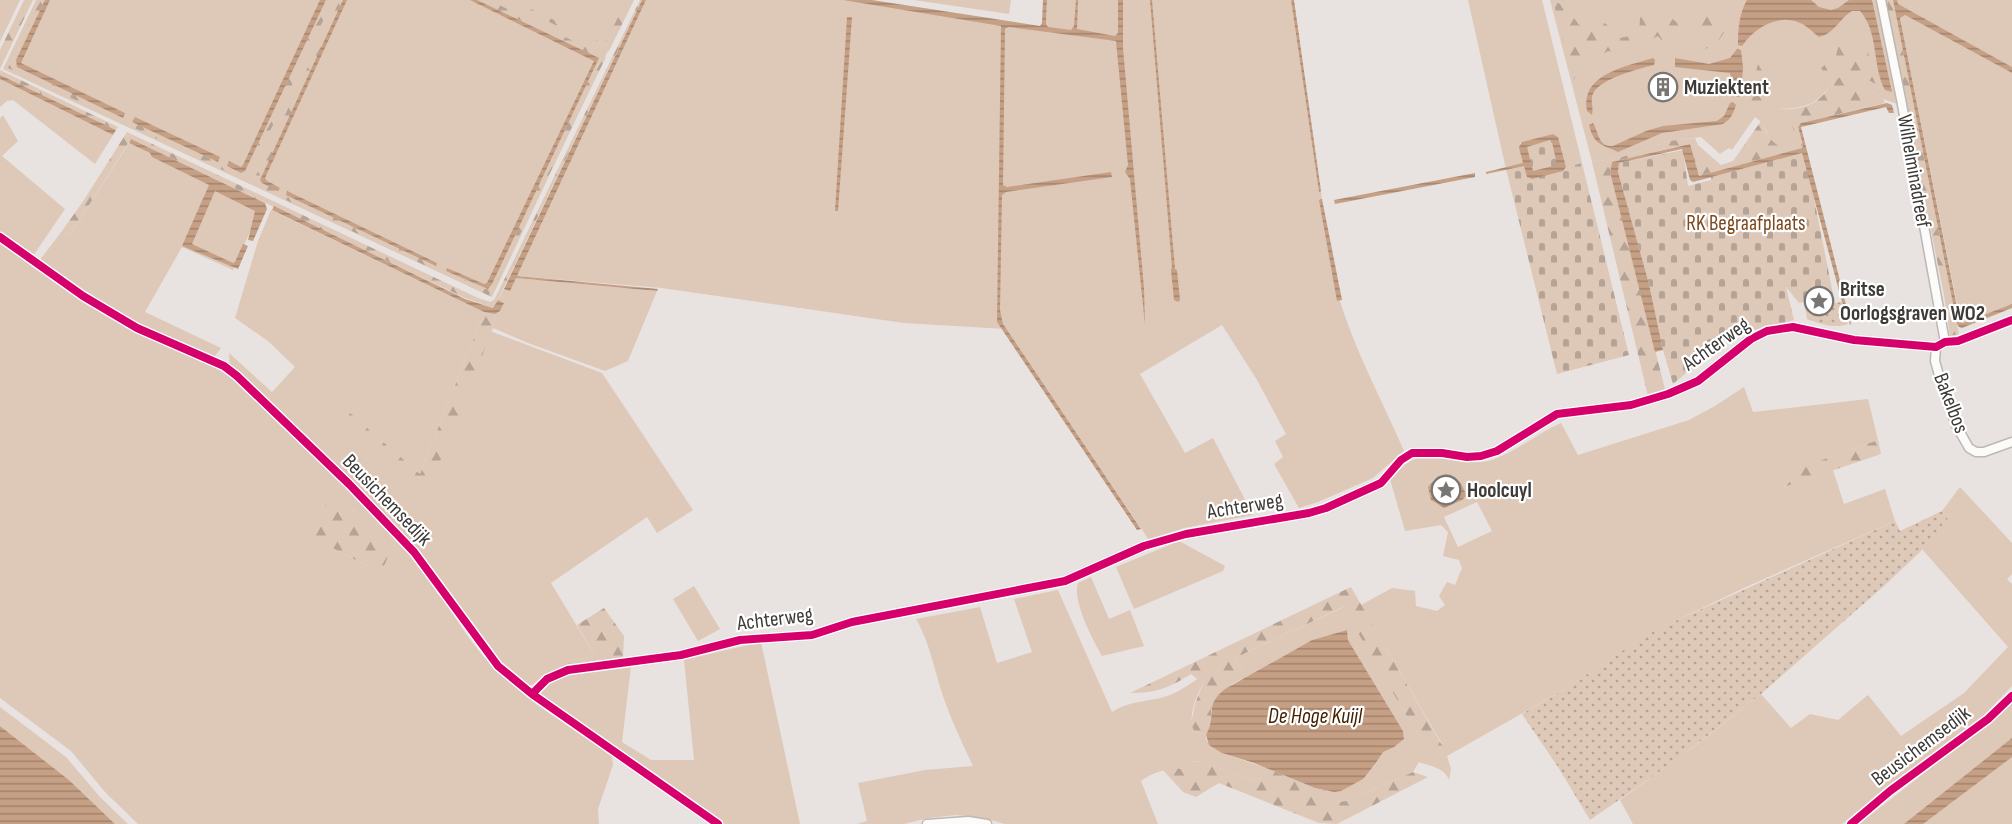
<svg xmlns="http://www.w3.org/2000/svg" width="2012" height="824" font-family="'Sofia Sans Condensed',sans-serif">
	<defs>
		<pattern id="forest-firs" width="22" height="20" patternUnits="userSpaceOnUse" patternTransform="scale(1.5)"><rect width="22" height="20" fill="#dec8b8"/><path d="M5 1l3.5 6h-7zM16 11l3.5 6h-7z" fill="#b5a396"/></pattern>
		<pattern id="cemetery-stones" width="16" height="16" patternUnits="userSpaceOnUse" patternTransform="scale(1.5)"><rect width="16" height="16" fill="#dec8b8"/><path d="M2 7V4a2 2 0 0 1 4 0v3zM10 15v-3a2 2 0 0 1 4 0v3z" fill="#b5a396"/></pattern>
		<pattern id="garden-dots" width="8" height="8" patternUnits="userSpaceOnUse" patternTransform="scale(1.5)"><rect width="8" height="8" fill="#dec8b8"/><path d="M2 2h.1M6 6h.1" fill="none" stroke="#b5a396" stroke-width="1.8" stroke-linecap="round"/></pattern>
		<pattern id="water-rules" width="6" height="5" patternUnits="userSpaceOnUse" patternTransform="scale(1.5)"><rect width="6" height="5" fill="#c6a085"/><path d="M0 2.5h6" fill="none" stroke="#a2836e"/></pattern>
	</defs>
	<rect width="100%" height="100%" fill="#e8e3e0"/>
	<path fill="#dec8b8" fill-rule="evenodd" d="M 0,0 L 20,0 L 0,42 Z
		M 36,0 L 632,0 L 492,297 L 3,69 Z
		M 646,0 L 865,0 L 998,25 L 1001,26 L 1001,32 L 1009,27 L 1046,29 L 1047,0 L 1291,0 L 1319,191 L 1321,191 C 1325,225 1328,262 1338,295 C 1354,349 1382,400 1404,451 L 1373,478 L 1318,502 L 1299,508 L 1274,464 L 1283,457 L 1275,441 L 1286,434 L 1257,380 L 1222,325 L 1140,374 L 1185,453 L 1213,438 L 1253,515 L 1184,528 L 1149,540 L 1006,329 L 904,323 L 662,288 L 517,276 Z
		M 914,0 L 1011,0 L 1009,14 Z
		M 1468,0 L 1542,0 L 1582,163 L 1566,167 L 1558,137 L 1553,134 L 1520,143 L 1524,165 L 1506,169 Z
		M 1550,0 L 1877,0 L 1900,105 L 1883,99 L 1857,81 L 1834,81 C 1816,105 1807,108 1777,109 C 1788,120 1798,127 1795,143 L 1789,149 C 1765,147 1771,127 1755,117 L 1732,150 L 1729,148 L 1720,154 L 1701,137 L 1669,141 L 1622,157 L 1592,162 Z
		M 1897,0 L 2012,0 L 2012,67 L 1897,4 Z
		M 1905,15 L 2012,73 L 2012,304 L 1961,324 L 1900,18 Z
		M 0,79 L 113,135 L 95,164 L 13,100 L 7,101 L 0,107 Z
		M 3,115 L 18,141 L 2,156 L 65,209 L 33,256 L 0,233 L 0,118 Z
		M 129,143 L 150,153 L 152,157 L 256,207 C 254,231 241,248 233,270 L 182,247 L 145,312 L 221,348 L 215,356 L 130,319 L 39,261 L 62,231 L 70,235 Z
		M 271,210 L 484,312 L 420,474 L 343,407 L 429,488 L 490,331 L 602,373 L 693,510 L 657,533 L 647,517 L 551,583 L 595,656 L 569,661 L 569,667 L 532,685 L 525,685 L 501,665 L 440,582 L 230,367 L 229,353 L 272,392 L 295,367 L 268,341 L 235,318 L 258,241 Z
		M 0,242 C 39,271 80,301 122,324 C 163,346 209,358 244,388 C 303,445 363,501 417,563 C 442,592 458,627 483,656 C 518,697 568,725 612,756 L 613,765 L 598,809 L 599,824 L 138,824 L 105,792 L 71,751 L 0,698 ZM 334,496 L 354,510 L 384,543 L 373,569 L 321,542 L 318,517 Z
		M 516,278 L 657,291 L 628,361 L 605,371 L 528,343 L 493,328 L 495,314 L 500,311 L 504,303 L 498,300 L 504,289 L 510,290 Z
		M 1744,387 L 1753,412 L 1868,399 L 1878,440 L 1781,475 L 1784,487 L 1833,470 L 1844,504 L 1885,489 L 1895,521 L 1746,587 L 1650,633 L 1565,689 L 1447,756 L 1451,769 L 1449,780 C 1445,768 1430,766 1419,762 L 1413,772 L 1347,801 L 1336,802 L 1328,795 L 1328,791 C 1345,793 1366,776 1376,764 C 1379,760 1380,754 1384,751 C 1390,747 1397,745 1404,739 L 1403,731 L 1348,640 L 1347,630 L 1312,640 L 1246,677 L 1235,658 L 1344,607 L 1413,727 L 1427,746 L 1442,744 L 1361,605 L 1392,588 L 1415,591 L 1416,606 L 1437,611 L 1445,605 L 1439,596 L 1447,582 L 1455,585 L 1462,568 L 1459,560 L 1443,556 L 1448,532 L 1441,525 L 1405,531 L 1390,479 C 1397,472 1405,463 1415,459 C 1439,450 1464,467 1488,461 C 1514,454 1536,434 1561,423 L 1578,455 L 1689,420 L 1715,406 ZM 1477,502 L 1492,531 L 1458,547 L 1444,517 Z
		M 1960,487 L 2012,543 L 2012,574 L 2007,579 L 2012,584 L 2012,686 L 1984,715 L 1886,788 L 1842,824 L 1633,824 L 1620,800 L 1695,746 L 1761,694 L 1791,728 L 1810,714 L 1838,720 L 1868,695 L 1901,736 L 1964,693 L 2008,647 L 1922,549 L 1948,518 L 1942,511 Z
		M 1179,541 L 1225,566 L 1223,571 L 1134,609 L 1116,567 Z
		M 1091,577 L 1109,619 L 1130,610 L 1144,646 L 1102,656 C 1093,640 1072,601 1078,583 Z
		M 694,586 L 720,629 L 698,641 L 673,599 Z
		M 1058,590 L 1112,712 C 1133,699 1148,703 1170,695 C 1183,690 1194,680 1207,674 C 1200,690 1186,714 1194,731 L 1206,735 L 1206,740 L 1222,753 L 1269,769 L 1264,775 L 1255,781 L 1203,762 L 1191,761 L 1185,769 C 1168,768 1155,771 1141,781 L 1158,824 L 1005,824 L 987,819 L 957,815 L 928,818 L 904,824 L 857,824 L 867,821 L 858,783 L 925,770 L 973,766 C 962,742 950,718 942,693 C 934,668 929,641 916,619 L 980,607 L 997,663 L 1032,652 L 1014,599 Z
		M 761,642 L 800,824 L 724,824 L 541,697 C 541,692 542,687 546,683 C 560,668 610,667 631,666 L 622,742 L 651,760 L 694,760 L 684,660 Z
		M 2012,702 L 2012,824 L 1859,824 L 1996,717 Z
		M 0,707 L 66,757 L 100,797 L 128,824 L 115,824 L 69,780 L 0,726 Z"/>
	<path fill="url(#forest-firs)" d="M 24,0 L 33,0 L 0,69 L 0,50 Z
		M 40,0 L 45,0 L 16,60 L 17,67 L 241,173 L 245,171 L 326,0 L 333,0 L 246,181 L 8,68 Z
		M 340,0 L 343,0 L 265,179 L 280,188 L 278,191 L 286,195 L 287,191 L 427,262 L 484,289 L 488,289 L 492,284 L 599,58 L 477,0 L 489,0 L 606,57 L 494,288 L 489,294 L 492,297 L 252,184 Z
		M 504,0 L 512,0 L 603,43 L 607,39 L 627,0 L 634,0 L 609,51 Z
		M 640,0 L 642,0 L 494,308 L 465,298 L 131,139 L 70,235 L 62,231 L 84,200 L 127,132 L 478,298 L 490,302 L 494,300 L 507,274 Z
		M 1553,0 L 1567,8 L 1579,25 C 1599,15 1606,22 1620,38 L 1639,34 L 1640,18 L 1645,13 C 1670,17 1684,15 1679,46 L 1668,47 L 1658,36 L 1635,48 L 1615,52 L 1608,51 L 1589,61 L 1573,80 Z
		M 1885,0 L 1893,0 L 1959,334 L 1950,336 L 1944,295 Z
		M 1716,9 L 1730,20 C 1721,38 1718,49 1696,50 C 1699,37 1699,11 1716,9 Z
		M 1858,42 L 1867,47 L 1875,84 C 1858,73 1846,67 1829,81 L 1821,68 L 1825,65 L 1822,55 L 1828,54 L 1832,64 L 1839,60 L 1836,56 L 1838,47 Z
		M 1763,55 L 1774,64 L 1762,79 L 1761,88 L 1774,99 L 1774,104 L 1751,101 L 1757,67 Z
		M 0,70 L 118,127 L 116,130 L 0,75 Z
		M 1841,77 L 1857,81 L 1883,99 L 1885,103 L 1801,123 L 1798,127 L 1803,145 L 1802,148 L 1699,176 L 1689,144 L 1612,162 L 1610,172 L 1665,389 L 1648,396 L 1592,162 L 1622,157 L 1669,141 L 1695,138 L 1698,145 L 1721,165 L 1733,161 L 1761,121 C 1768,135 1772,147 1789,149 L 1795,143 C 1795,124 1790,121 1776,109 C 1794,110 1812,108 1824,94 C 1830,87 1833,80 1841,77 Z
		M 484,312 L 495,314 L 493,328 L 429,489 L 339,410 L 342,406 L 420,474 Z
		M 1878,440 L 1881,454 L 1784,487 L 1780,475 Z
		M 334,496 C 345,499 382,536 386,547 C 390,555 386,564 381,569 L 373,569 L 321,542 C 306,528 322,507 334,496 Z
		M 1351,587 L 1443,747 L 1427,746 L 1413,727 L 1343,607 L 1235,658 L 1246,677 L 1232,684 L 1211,709 L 1212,723 L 1206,735 L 1194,731 L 1191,724 L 1195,704 L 1206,675 L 1197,679 L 1191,674 C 1169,688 1156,693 1130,693 Z
		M 604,608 L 624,636 L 623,657 L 569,667 L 569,661 L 595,656 L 577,625 Z
		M 1191,761 L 1203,762 L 1255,781 L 1264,775 L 1269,769 L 1315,788 L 1328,791 L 1328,795 L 1337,802 L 1347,801 L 1413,772 L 1428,777 L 1337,824 L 1319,823 L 1219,783 L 1196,797 L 1183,792 L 1163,770 L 1169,768 L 1185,769 Z"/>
	<path fill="url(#cemetery-stones)" d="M 1558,137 L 1566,167 L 1582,163 L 1629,355 L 1557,374 L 1506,169 L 1524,165 L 1519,147 L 1522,142 Z
		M 1683,150 L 1688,186 L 1711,180 L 1711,177 L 1802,153 L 1811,183 L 1833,294 L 1799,303 L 1786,287 L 1794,320 L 1731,336 L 1673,384 L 1663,350 L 1649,284 L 1618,172 L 1619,163 Z"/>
	<path fill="url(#garden-dots)" d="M 1842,302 L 1848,324 C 1836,329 1819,324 1807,319 L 1805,307 Z
		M 1942,511 L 1948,518 L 1920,552 L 1885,585 L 1761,694 L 1679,758 L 1590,820 L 1558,767 L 1522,714 L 1565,689 L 1648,634 L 1662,627 L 1895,521 L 1900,531 Z"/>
	<path fill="url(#water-rules)" fill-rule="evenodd" d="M 45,0 L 50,0 L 21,63 L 125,113 L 123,118 L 17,67 L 16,60 Z
		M 320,0 L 326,0 L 245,171 L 241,173 L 227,166 L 229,161 L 241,167 L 243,165 Z
		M 343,0 L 347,0 L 265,178 L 267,181 L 280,188 L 278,191 L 262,183 L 260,180 Z
		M 470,0 L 477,0 L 599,58 L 492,284 L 488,289 L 446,271 L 447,268 L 484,284 L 487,283 L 594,61 Z
		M 642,0 L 646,0 L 517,276 L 658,289 L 657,291 L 516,278 L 510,291 L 504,289 Z
		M 843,0 L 872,0 L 1040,26 L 1042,23 L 1043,0 L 1047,0 L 1046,24 L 1048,27 L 1071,30 L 1074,26 L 1076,0 L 1078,0 L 1077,29 L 1115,36 L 1118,33 L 1118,0 L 1123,0 L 1123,48 L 1144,288 L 1145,325 L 1130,179 L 1125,172 L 1128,165 L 1116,41 L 1009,27 L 1005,29 L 1003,185 L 1007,187 L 1111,172 L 1112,177 L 1006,192 L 1002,195 L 1000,310 L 1003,324 L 1141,529 L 1137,530 L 997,322 L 1001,26 Z
		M 1150,0 L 1152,0 L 1175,269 L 1177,270 L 1180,300 L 1178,302 L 1174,300 L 1171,270 L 1172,267 Z
		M 1291,0 L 1294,0 L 1321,191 L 1319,192 Z
		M 1747,0 L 1811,0 L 1819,7 L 1831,10 L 1838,8 L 1849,0 L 1872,0 L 1892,92 L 1885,90 C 1872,66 1879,32 1860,11 L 1852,11 C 1839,19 1834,34 1819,37 C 1813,33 1808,26 1800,23 C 1778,13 1754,28 1742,46 L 1738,45 C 1738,29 1739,14 1747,0 Z
		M 1893,0 L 1897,0 L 1898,4 L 2012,67 L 2012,73 L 1905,15 L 1900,18 L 1960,322 L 1963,323 L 2012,304 L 2012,308 L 1962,328 L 1959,327 L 1957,324 Z
		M 847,17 L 852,17 L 838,211 L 835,211 Z
		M 1737,49 L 1741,50 L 1743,67 L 1741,94 L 1739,97 L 1732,96 L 1733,85 L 1730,73 L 1675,67 L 1675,58 L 1709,64 L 1730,58 Z
		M 1653,58 L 1655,60 L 1654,65 C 1640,68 1601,79 1594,92 C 1589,99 1594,106 1592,115 L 1587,111 C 1580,74 1625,67 1653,58 Z
		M 0,75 L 116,130 L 113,135 L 0,79 Z
		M 1733,102 L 1736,105 C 1733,114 1731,119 1723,124 L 1662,133 L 1618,152 C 1601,144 1594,145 1589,125 L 1593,123 C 1599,133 1598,147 1613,146 L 1646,131 L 1663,126 L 1717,121 L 1724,116 L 1730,103 Z
		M 1887,103 L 1892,105 L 1894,113 L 1889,113 L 1886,107 L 1801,127 L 1851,324 L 1850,325 L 1842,302 L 1802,153 L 1693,182 L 1690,180 L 1682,149 L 1619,163 L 1618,172 L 1649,284 L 1663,350 L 1655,352 L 1610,172 L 1612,162 L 1690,144 L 1699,176 L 1802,148 L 1803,145 L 1798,127 L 1801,123 Z
		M 135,117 L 220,157 L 218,162 L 132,122 Z
		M 1553,134 L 1558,137 L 1566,167 L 1563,171 L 1532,179 L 1527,177 L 1524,166 L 1486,174 L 1486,172 L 1523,163 L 1519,147 L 1522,142 ZM 1550,140 L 1552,142 L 1557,165 L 1533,171 L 1527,147 Z
		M 131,139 L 265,203 L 267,209 L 253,241 L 248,240 L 255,211 L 215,191 L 192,244 L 233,263 L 235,262 L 243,244 L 248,246 L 238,269 L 182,246 L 209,185 L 152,157 L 150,153 L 129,143 Z
		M 1475,173 L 1475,177 L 1335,204 L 1334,200 Z
		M 287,191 L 437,263 L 436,266 L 286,195 Z
		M 1322,199 L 1342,300 L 1337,301 L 1319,200 Z
		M 274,206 L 465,299 L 493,308 L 498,300 L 504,303 L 500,311 L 495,314 L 484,312 L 272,210 Z
		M 1445,474 C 1456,474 1464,485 1466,496 L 1462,500 L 1444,508 L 1431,500 L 1428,487 L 1437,477 Z
		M 1347,630 L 1348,640 L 1403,731 L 1404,739 L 1394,747 L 1383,752 L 1376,763 L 1363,779 L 1341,791 L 1334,792 L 1315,788 L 1254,763 L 1222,753 L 1209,745 L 1206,735 C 1218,713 1203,707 1225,689 L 1312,640 Z
		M 0,726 L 69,780 L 115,824 L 0,824 Z
		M 2012,738 L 2012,757 L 1923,824 L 1904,824 Z"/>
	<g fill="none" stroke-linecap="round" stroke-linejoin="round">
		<g stroke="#bbb8b5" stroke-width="11">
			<path id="minor" d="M 1881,0 L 1901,99 L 1945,342
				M 0,237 L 83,296 L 137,328 L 224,366 L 237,376 L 349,484 L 414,552 L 498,666 L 532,694 L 718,824
				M 1936,347 L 1935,361 L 1942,386 L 1956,425 L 1969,448 L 1976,452 L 1984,452 L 2012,442
				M 532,694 L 547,679 L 568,670 L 681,655 L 740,640 L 812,635 L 852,622 L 1065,581 L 1144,546 L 1186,534 L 1309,513 L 1326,508 L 1381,483 L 1401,460 L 1412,453 L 1442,453 L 1467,457 L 1481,456 L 1497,451 L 1557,414 L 1631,405 L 1668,394 L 1698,381 L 1751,339 L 1767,331 L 1793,327 L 1854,340 L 1936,347 L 1945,342 L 1958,341 L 2012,320
				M 927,824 L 968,821 L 987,824
				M 1851,824 L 1890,791 L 1988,719 L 2012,696"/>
		</g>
		<use href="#minor" stroke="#fcfbfa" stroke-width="8"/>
		<g stroke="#fff" stroke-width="11">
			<path id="cycleway" d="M 0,237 L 83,296 L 137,328 L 224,366 L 237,376 L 349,484 L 414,552 L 498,666 L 532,694 L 718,824
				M 532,694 L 547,679 L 568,670 L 681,655 L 740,640 L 812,635 L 852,622 L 1065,581 L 1144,546 L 1186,534 L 1309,513 L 1326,508 L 1381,483 L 1401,460 L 1412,453 L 1442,453 L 1467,457 L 1481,456 L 1497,451 L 1557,414 L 1631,405 L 1668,394 L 1698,381 L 1751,339 L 1767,331 L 1793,327 L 1854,340 L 1936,347 L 1945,342 L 1958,341 L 2012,320
				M 1851,824 L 1890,791 L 1988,719 L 2012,696"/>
		</g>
		<use href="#cycleway" stroke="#d6006c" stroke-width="8"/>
	</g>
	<defs>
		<g id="building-ring" transform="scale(1.5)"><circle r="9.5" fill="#fff" stroke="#797572" stroke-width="1.5"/><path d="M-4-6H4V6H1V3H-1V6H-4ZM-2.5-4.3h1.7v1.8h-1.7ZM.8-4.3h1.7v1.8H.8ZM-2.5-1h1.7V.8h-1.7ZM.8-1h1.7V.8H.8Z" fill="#797572"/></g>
		<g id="sight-ring" transform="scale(1.5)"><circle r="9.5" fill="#fff" stroke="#797572" stroke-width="1.5"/><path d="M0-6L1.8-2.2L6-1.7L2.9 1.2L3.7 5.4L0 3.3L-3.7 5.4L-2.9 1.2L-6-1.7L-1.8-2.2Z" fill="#797572"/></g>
	</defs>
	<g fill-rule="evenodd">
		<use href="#building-ring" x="1663" y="87"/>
		<use href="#sight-ring" x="1819" y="301"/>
		<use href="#sight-ring" x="1446" y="490"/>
	</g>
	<g text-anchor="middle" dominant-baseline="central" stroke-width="4.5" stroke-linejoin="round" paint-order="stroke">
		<g font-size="21" font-weight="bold" fill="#3d3a37" stroke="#fff" text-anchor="start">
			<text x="1684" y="87">Muziektent</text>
			<text x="1840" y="289">Britse<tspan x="1840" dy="24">Oorlogsgraven WO2</tspan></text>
			<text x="1467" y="490">Hoolcuyl</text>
		</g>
		<g font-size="21" fill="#3d3a37" stroke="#fff">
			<text transform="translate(1914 171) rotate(80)">Wilhelminadreef</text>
			<text transform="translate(1716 344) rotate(-35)">Achterweg</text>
			<text transform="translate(1951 403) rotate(69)">Bakelbos</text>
			<text transform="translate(387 500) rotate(46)">Beusichemsedijk</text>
			<text transform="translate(1245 506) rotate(-9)">Achterweg</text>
			<text transform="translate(775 619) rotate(-7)">Achterweg</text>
			<text transform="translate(1921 746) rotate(-37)">Beusichemsedijk</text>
		</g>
		<g font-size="21" fill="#7c491e" stroke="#fff">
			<text x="1746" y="223">RK Begraafplaats</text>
		</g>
		<g font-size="22" font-style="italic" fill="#422001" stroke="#fff">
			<text x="1315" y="716">De Hoge Kuijl</text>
		</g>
	</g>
</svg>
